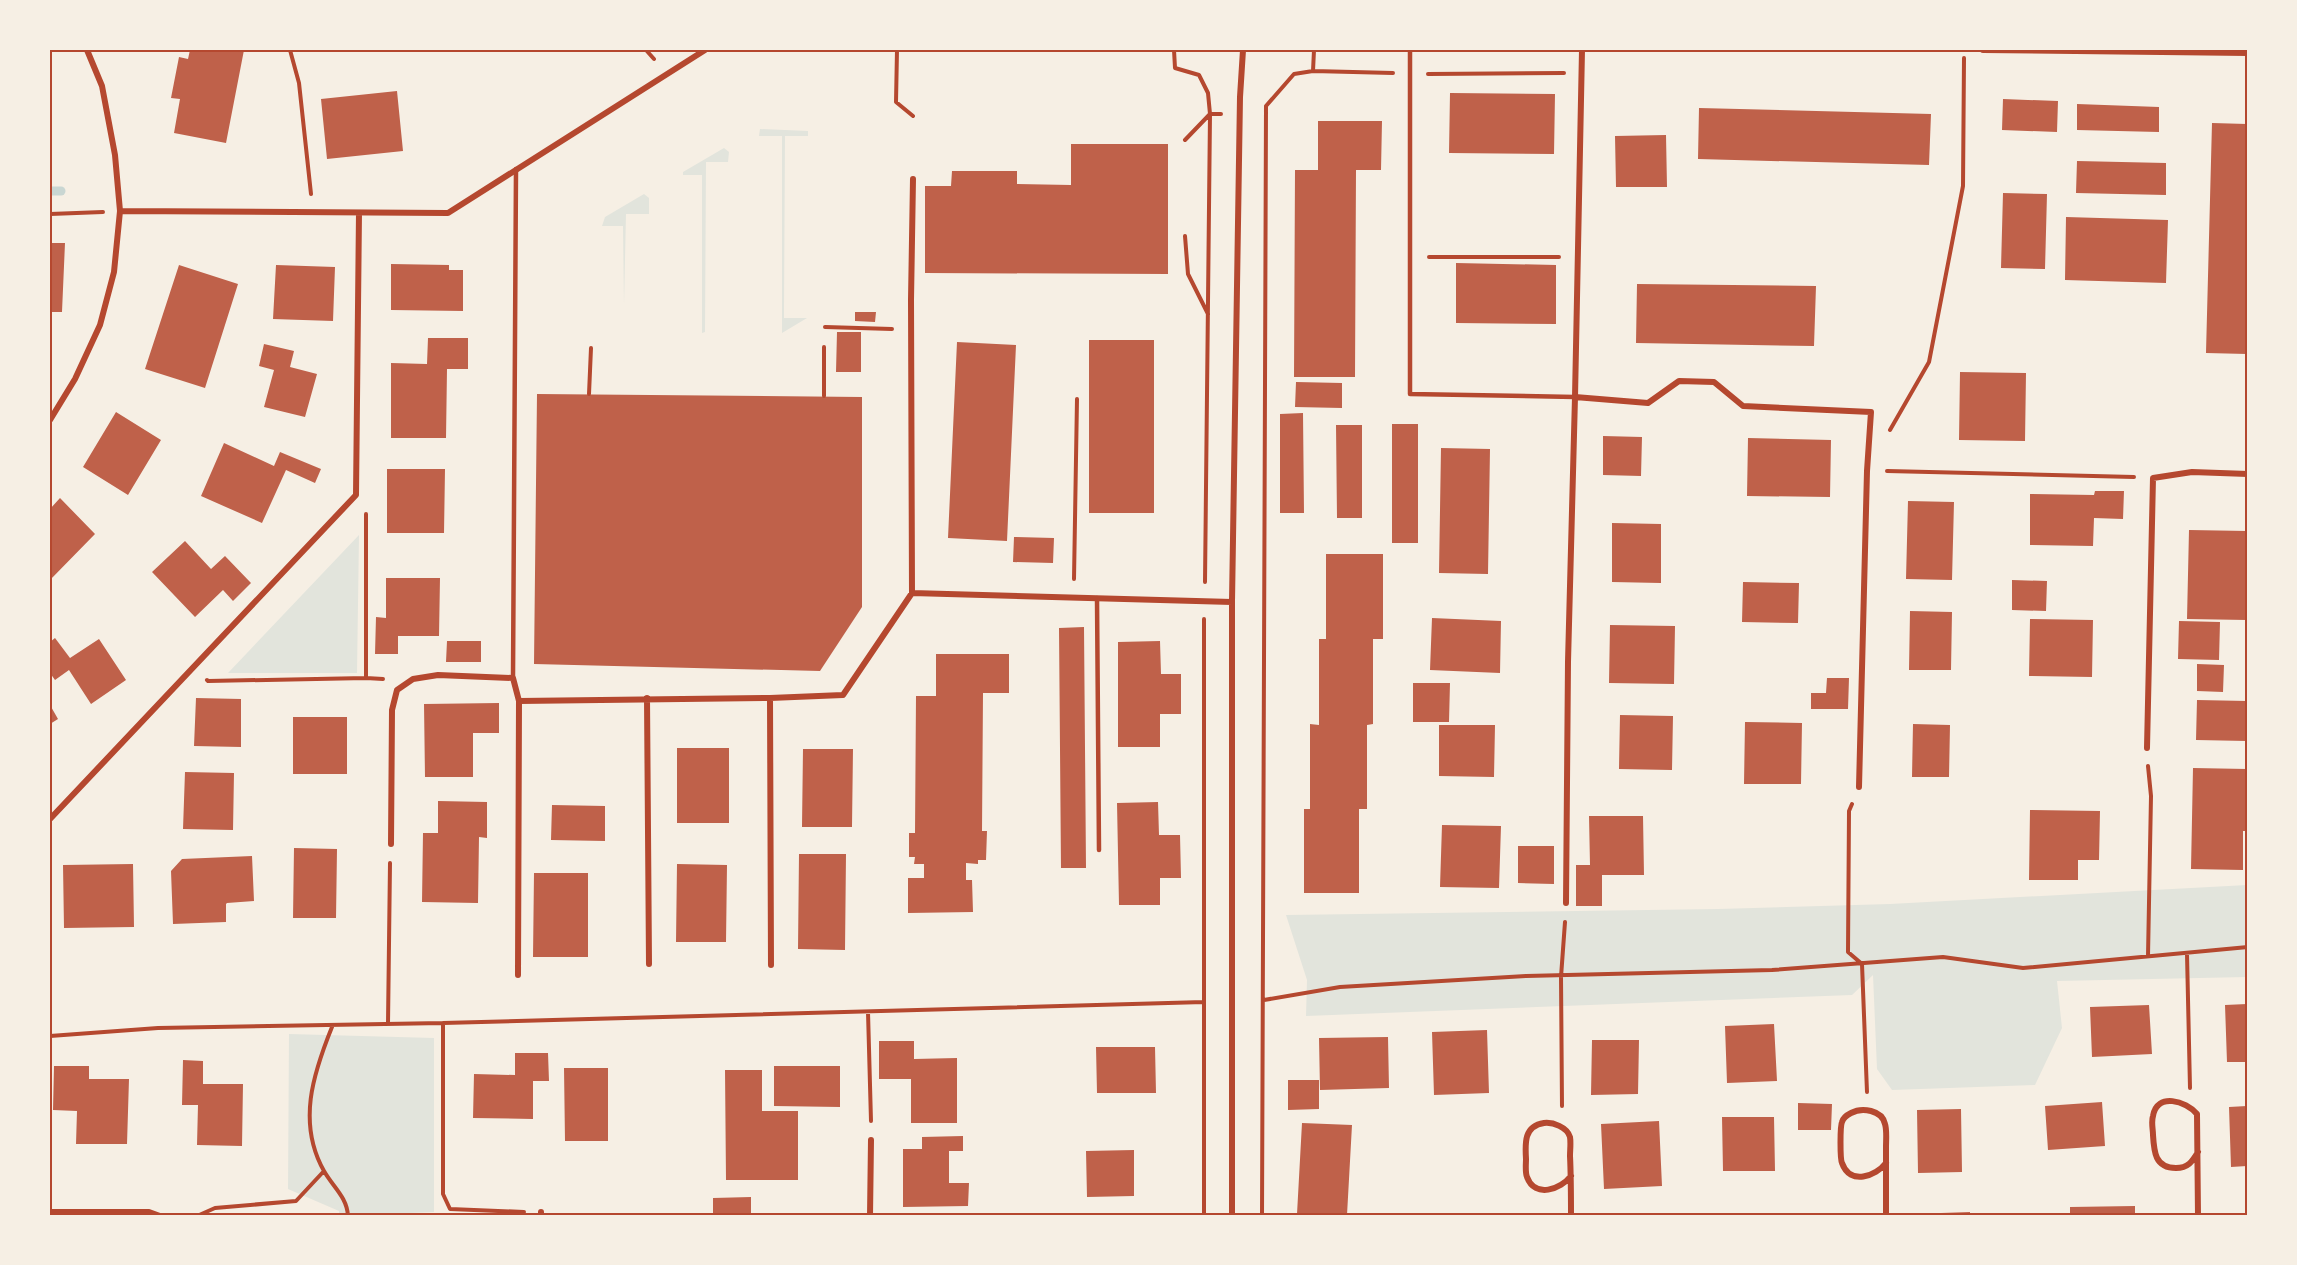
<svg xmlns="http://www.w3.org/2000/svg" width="2297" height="1265" font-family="'Fira Sans Condensed',sans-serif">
	<rect width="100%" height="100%" fill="#f6efe4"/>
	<path fill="#e2e4dc" d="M 760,129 L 808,131 L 808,136 L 785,136 L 784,308 L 784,318 L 807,318 L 782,333 L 782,136 L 759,136 Z
		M 724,148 L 729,152 L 728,162 L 706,162 L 705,332 L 702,333 L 702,175 L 683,175 L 683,172 Z
		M 644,194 L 649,198 L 649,214 L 626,214 L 624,304 L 623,226 L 602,226 L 605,217 Z
		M 359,535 L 357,673 L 228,673 Z
		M 2247,885 L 2247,977 L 2057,981 L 2062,1028 L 2035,1085 L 1892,1090 L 1877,1069 L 1873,975 L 1852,995 L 1306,1016 L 1307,980 L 1286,915 L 1718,909 L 1890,904 Z
		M 289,1034 L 434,1038 L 434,1212 L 385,1214 L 385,1216 L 339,1215 L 339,1211 L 288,1189 Z"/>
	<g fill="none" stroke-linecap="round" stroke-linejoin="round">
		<path stroke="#c9d6d2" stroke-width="9" d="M 50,191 L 61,191"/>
	</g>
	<path fill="#bf614a" d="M 190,50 L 244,50 L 226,143 L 174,133 L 180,99 L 171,98 L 179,57 L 188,59 Z
		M 397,91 L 403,151 L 327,159 L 321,99 Z
		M 1450,93 L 1555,94 L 1554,154 L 1449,153 Z
		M 2003,99 L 2058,101 L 2057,132 L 2002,130 Z
		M 2077,104 L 2159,107 L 2159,132 L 2077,130 Z
		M 1699,108 L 1931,114 L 1929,165 L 1698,159 Z
		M 1318,121 L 1382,121 L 1381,170 L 1356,170 L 1355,377 L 1294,377 L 1295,170 L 1318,170 Z
		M 2212,123 L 2247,124 L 2247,354 L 2206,353 Z
		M 1666,135 L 1667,187 L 1616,187 L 1615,136 Z
		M 1071,144 L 1168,144 L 1168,274 L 925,273 L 925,186 L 951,186 L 952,171 L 1017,171 L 1017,184 L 1071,185 Z
		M 2077,161 L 2166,163 L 2166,195 L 2076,193 Z
		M 2003,193 L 2047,194 L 2045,269 L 2001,268 Z
		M 2066,217 L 2168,220 L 2166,283 L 2065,280 Z
		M 50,243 L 65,243 L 62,312 L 50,312 Z
		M 1456,263 L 1556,265 L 1556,324 L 1456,323 Z
		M 391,264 L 449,265 L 449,270 L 463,270 L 463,311 L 391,310 Z
		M 179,265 L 238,284 L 205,388 L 145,369 Z
		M 276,265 L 335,267 L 333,321 L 273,319 Z
		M 1637,284 L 1816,286 L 1814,346 L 1636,343 Z
		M 855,312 L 876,312 L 875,322 L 855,321 Z
		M 837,332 L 861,332 L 861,372 L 836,372 Z
		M 428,338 L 468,338 L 468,369 L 447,369 L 446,438 L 391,438 L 391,363 L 427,364 Z
		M 1089,340 L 1154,340 L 1154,513 L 1089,513 Z
		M 957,342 L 1016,345 L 1007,541 L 948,538 Z
		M 264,344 L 294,351 L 290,367 L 317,374 L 305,417 L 264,407 L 274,370 L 259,366 Z
		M 1960,372 L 2026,373 L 2025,441 L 1959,440 Z
		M 1296,382 L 1342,383 L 1342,408 L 1295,407 Z
		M 537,394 L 862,397 L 862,607 L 820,671 L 534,664 Z
		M 116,412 L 161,440 L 128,495 L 83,467 Z
		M 1303,413 L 1304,513 L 1280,513 L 1280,414 Z
		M 1392,424 L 1418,424 L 1418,543 L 1392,543 Z
		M 1336,425 L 1362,425 L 1362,518 L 1337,518 Z
		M 1603,436 L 1642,437 L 1641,476 L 1603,475 Z
		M 1748,438 L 1831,440 L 1830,497 L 1747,496 Z
		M 224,443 L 274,466 L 280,452 L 321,469 L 315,483 L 286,470 L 262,523 L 201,496 Z
		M 1441,448 L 1490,449 L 1488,574 L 1439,573 Z
		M 387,469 L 445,469 L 444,533 L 387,533 Z
		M 2095,491 L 2124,491 L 2123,519 L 2094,518 L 2093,546 L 2030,545 L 2030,494 L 2094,495 Z
		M 60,498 L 95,534 L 50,580 L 50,509 Z
		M 1908,501 L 1954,502 L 1952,580 L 1906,579 Z
		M 1612,523 L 1661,524 L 1661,583 L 1612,582 Z
		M 2189,530 L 2247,531 L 2247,620 L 2187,619 Z
		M 1014,537 L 1054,538 L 1053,563 L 1013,562 Z
		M 185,541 L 211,569 L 225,556 L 251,583 L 233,601 L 223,590 L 195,617 L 152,572 Z
		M 1326,554 L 1383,554 L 1383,639 L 1373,639 L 1373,724 L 1367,725 L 1367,809 L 1359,809 L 1359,893 L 1304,893 L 1304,809 L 1310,809 L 1310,724 L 1319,725 L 1319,639 L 1326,639 Z
		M 386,578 L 440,578 L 439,636 L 398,636 L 398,654 L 375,654 L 376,617 L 386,618 Z
		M 2012,580 L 2047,581 L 2046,611 L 2012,610 Z
		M 1743,582 L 1799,583 L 1798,623 L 1742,622 Z
		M 1910,611 L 1952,612 L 1951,670 L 1909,670 Z
		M 1432,618 L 1501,621 L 1500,673 L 1430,670 Z
		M 2030,619 L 2093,620 L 2092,677 L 2029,676 Z
		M 2179,621 L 2220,622 L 2219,660 L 2178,659 Z
		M 1610,625 L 1675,626 L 1674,684 L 1609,683 Z
		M 1084,627 L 1086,868 L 1061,868 L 1059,628 Z
		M 55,638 L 70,658 L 99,639 L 126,680 L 91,704 L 69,670 L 55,680 L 50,673 L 50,642 Z
		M 447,641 L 481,641 L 481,662 L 446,662 Z
		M 1160,641 L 1161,674 L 1181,674 L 1181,714 L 1160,714 L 1160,747 L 1118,747 L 1118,642 Z
		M 936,654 L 1009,654 L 1009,693 L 983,693 L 982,831 L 987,831 L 986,860 L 978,860 L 978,864 L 966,863 L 966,880 L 972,880 L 973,912 L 908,913 L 908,878 L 924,878 L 924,864 L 914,864 L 915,857 L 909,857 L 909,833 L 915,833 L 916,696 L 936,696 Z
		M 2197,664 L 2224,665 L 2223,692 L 2197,691 Z
		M 1827,678 L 1849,678 L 1848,709 L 1811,709 L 1811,693 L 1826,693 Z
		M 1413,683 L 1450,683 L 1449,722 L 1413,722 Z
		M 196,698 L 241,699 L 241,747 L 194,746 Z
		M 2197,700 L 2247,701 L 2247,741 L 2196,740 Z
		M 499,703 L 499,733 L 473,733 L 473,777 L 425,777 L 424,704 Z
		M 50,705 L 58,719 L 50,724 Z
		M 1620,715 L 1673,716 L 1672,770 L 1619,769 Z
		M 293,717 L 347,717 L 347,774 L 293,774 Z
		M 1745,722 L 1802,723 L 1801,784 L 1744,784 Z
		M 1913,724 L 1950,725 L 1949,777 L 1912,777 Z
		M 1439,725 L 1495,725 L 1494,777 L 1439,776 Z
		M 677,748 L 729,748 L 729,823 L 677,823 Z
		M 803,749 L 853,749 L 852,827 L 802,827 Z
		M 2193,768 L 2247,769 L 2247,831 L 2243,831 L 2243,870 L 2191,869 Z
		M 185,772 L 234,773 L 233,830 L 183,829 Z
		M 438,801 L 487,802 L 487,838 L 479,837 L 478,903 L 422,902 L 423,833 L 438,833 Z
		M 1158,802 L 1159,835 L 1180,835 L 1181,878 L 1160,878 L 1160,905 L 1119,905 L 1117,803 Z
		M 552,805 L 605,806 L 605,841 L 551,840 Z
		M 2030,810 L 2100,811 L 2099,860 L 2078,860 L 2078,880 L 2029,880 Z
		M 1589,816 L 1643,816 L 1644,875 L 1602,875 L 1602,906 L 1576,906 L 1576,865 L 1590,865 Z
		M 1442,825 L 1501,826 L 1499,888 L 1440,887 Z
		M 1518,846 L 1554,846 L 1554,884 L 1518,883 Z
		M 294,848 L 337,849 L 336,918 L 293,918 Z
		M 799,854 L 846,854 L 845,950 L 798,949 Z
		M 252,856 L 254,901 L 227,903 L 226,904 L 226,922 L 173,924 L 171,871 L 182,859 Z
		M 133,864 L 134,927 L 64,928 L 63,865 Z
		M 677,864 L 727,865 L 726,942 L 676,942 Z
		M 534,873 L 588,873 L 588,957 L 533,957 Z
		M 2247,1004 L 2247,1062 L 2227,1062 L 2225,1005 Z
		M 2149,1005 L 2152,1054 L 2092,1057 L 2090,1007 Z
		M 1774,1024 L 1777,1081 L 1727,1083 L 1725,1026 Z
		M 1487,1030 L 1489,1093 L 1434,1095 L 1432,1032 Z
		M 1388,1037 L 1389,1088 L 1320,1090 L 1319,1038 Z
		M 1592,1040 L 1639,1040 L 1638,1094 L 1591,1095 Z
		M 879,1041 L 914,1041 L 914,1059 L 957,1058 L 957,1123 L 911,1123 L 911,1079 L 879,1079 Z
		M 1096,1047 L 1155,1047 L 1156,1093 L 1097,1093 Z
		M 515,1053 L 548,1053 L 549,1081 L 533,1081 L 533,1119 L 473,1118 L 474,1074 L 515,1075 Z
		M 183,1060 L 203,1061 L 203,1084 L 243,1084 L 242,1146 L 197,1145 L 198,1105 L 182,1105 Z
		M 54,1066 L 89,1066 L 89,1079 L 129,1079 L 127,1144 L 76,1144 L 77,1111 L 53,1110 Z
		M 774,1066 L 840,1066 L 840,1107 L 774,1106 Z
		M 564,1068 L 608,1068 L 608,1141 L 565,1141 Z
		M 725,1070 L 762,1070 L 762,1111 L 798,1111 L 798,1180 L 726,1180 Z
		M 1288,1080 L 1319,1080 L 1319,1109 L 1288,1110 Z
		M 2102,1102 L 2105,1146 L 2048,1150 L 2045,1106 Z
		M 1798,1103 L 1832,1104 L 1831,1130 L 1798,1130 Z
		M 2247,1106 L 2247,1166 L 2231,1167 L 2229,1107 Z
		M 1961,1109 L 1962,1172 L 1918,1173 L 1917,1110 Z
		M 1722,1117 L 1774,1117 L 1775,1171 L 1723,1171 Z
		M 1659,1121 L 1662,1186 L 1604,1189 L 1601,1124 Z
		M 1302,1123 L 1352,1125 L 1347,1215 L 1297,1214 Z
		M 963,1136 L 963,1151 L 949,1151 L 949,1183 L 969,1183 L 968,1206 L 903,1207 L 903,1149 L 922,1149 L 922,1137 Z
		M 1134,1150 L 1134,1196 L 1087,1197 L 1086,1151 Z
		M 751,1197 L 751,1215 L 713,1215 L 713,1198 Z
		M 2135,1206 L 2135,1215 L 2070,1215 L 2070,1207 Z
		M 1970,1212 L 1970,1215 L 1912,1215 L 1912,1214 Z
		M 592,1213 L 655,1213 L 655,1215 L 592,1215 Z"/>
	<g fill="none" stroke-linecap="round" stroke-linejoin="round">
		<path stroke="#b5482f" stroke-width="4" d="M 290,50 L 299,83 L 311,194
			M 646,50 L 654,59
			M 897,50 L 896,102 L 913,116
			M 1174,50 L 1175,68 L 1199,75 L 1208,93 L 1210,114 L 1205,582
			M 1313,71 L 1393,73
			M 1428,74 L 1564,73
			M 1185,140 L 1210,114 L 1221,114
			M 50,214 L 103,212
			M 1185,236 L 1188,274 L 1208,314
			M 1429,257 L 1559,257
			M 825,327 L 892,329
			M 824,347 L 824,396
			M 589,394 L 591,348
			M 1890,430 L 1929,362 L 1963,186 L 1964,58
			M 1887,471 L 2134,477
			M 366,514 L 366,678 L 383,679
			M 1074,579 L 1077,399
			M 207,680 L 208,681 L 366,678
			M 1852,804 L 1849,811 L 1848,952 L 1862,964 L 1867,1092
			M 2187,954 L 2190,1088
			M 2148,956 L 2151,796 L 2148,766
			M 1264,1000 L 1340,987 L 1526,976 L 1772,970 L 1943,957 L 2023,968 L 2248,947
			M 868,1012 L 871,1121
			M 388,1024 L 390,863
			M 332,1027 C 313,1074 297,1123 324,1171 C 333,1187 347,1197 348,1216
			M 50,1036 L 158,1028 L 443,1023
			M 1562,1106 L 1561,977 L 1565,922
			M 524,1212 L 450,1209 L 443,1194 L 443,1023 L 1204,1002
			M 197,1216 L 215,1208 L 296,1201 L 324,1171
			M 1204,1216 L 1204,619
			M 1262,1216 L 1266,106 L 1294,74 L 1313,71 L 1314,50"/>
		<path stroke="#b5482f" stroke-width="4.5" d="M 1410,50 L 1410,394 L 1575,397
			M 1097,598 L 1099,850
			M 513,678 L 516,169"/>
		<path stroke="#b5482f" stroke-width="6" d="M 1582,50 L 1575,397 L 1648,403 L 1679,381 L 1714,382 L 1743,406 L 1871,412 L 1867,471 L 1859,787
			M 1983,50 L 2248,53
			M 120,211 L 448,213 L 705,50
			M 50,420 L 75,379 L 100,325 L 114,272 L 120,211 L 115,155 L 102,86 L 87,50
			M 912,593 L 911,300 L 913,179
			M 647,698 L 649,964
			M 770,698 L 771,965
			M 519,701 L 770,698 L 843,695 L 912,593 L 1232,602
			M 2147,748 L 2153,478 L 2192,472 L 2248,474
			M 50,819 L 356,495 L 359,213
			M 391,844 L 392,710 L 397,690 L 413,679 L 438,675 L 513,678 L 519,701 L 518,975
			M 1566,903 L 1568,662 L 1575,397
			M 2198,1152 C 2192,1162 2188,1168 2176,1168 C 2155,1168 2154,1152 2153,1135 C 2153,1129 2151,1122 2153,1116 C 2157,1092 2186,1101 2197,1114 L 2198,1216
			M 1886,1163 C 1876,1176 1850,1186 1842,1163 C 1840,1159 1840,1126 1842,1122 C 1843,1118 1847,1115 1851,1113 C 1862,1107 1882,1110 1885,1124 C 1887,1130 1886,1140 1886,1147 C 1886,1170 1886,1193 1886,1216
			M 1571,1176 C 1561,1189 1535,1199 1527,1177 C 1525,1172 1526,1164 1526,1159 C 1525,1143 1524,1126 1544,1123 C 1553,1122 1567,1127 1570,1137 C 1571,1143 1570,1150 1570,1156 C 1571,1176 1571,1196 1571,1216
			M 50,1212 L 149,1212 L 160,1216
			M 541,1212 L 541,1216
			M 870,1216 L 871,1140
			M 1232,1216 L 1232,602 L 1240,97 L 1243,50"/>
	</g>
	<rect width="2297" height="1265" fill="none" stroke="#f6efe4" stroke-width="102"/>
	<rect x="51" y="51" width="2195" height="1163" fill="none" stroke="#b5482f" stroke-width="2"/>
</svg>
